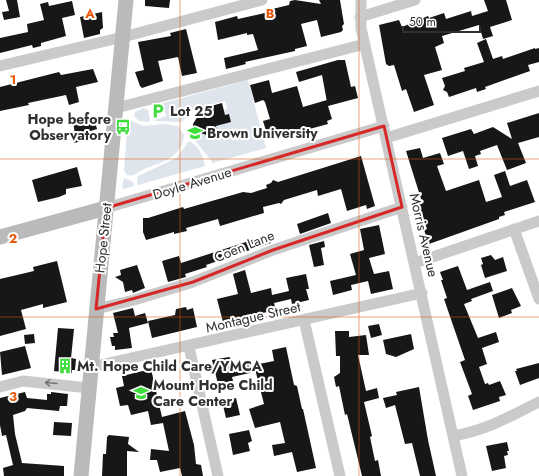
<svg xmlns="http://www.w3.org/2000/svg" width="539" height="476" font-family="Jost,sans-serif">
	<rect width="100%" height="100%" fill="#fff"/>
	<path fill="#dee5ec" d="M 248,80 L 266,148 L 213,163 L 188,132 L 194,130 L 203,132 L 204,135 L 217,132 L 216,126 L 231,122 L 229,114 L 225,115 L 224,110 L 227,109 L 225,101 L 192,109 L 182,122 L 153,121 L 166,116 L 163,103 Z
		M 143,108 L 148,110 L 150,119 L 149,122 L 139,121 L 134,116 L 135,112 Z
		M 128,119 L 143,126 L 164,124 L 178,126 L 184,135 C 183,157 160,163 144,169 C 138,172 134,177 127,175 L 124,170 Z
		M 189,141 C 198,144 203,156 205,166 L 138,185 L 137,184 L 138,176 L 170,161 L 177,157 Z
		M 124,178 L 133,182 L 134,186 L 124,189 L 122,187 Z"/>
	<path fill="#171717" d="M 6,0 L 17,0 L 20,17 L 4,20 L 2,12 L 9,11 Z
		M 145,0 L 170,0 L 169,8 L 145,6 Z
		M 295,0 L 321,4 L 319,0 L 340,0 L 344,24 L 342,26 L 343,30 L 341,32 L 321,37 L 317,20 L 301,24 L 307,46 L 295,49 L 295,51 L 245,62 L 246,64 L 226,69 L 224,58 L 258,50 L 253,34 L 247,35 L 247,33 L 218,40 L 215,22 L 237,16 L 238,19 L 269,12 L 268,10 L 289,5 L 290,1 Z
		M 484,0 L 506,0 L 512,20 L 490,27 L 493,36 L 483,39 L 479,25 L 442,36 L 444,43 L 435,47 L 442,70 L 424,75 L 434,105 L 414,112 L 406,89 L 402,91 L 394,65 L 389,66 L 386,64 L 379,25 L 399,20 L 402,27 L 428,16 L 429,18 L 444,13 L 446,19 L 471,11 L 472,16 L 488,11 Z
		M 72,1 L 75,15 L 62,18 L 66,36 L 41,43 L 41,46 L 33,48 L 32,45 L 0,53 L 0,38 L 28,32 L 27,24 L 44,20 L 40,4 L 48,2 L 49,6 Z
		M 102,12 L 103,28 L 100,30 L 100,34 L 84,38 L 80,17 Z
		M 186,29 L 197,73 L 182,76 L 178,57 L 158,61 L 163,81 L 142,88 L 140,86 L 135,72 L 144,70 L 138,42 L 171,36 L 170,33 Z
		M 486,39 L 493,59 L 502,56 L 503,59 L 535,48 L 535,49 L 539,48 L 539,62 L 528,65 L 530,71 L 485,87 L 486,89 L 477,92 L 476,88 L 449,97 L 447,92 L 443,90 L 445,86 L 442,78 L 465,71 L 464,68 L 484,62 L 477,43 Z
		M 338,60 L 345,60 L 351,87 L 355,86 L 358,98 L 328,106 L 332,119 L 327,121 L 328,124 L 291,134 L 290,130 L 268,137 L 263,121 L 270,119 L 265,102 L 263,100 L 255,103 L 250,85 L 269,80 L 272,93 L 297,86 L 303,107 L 327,100 L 327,102 L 322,75 L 299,82 L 296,72 Z
		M 93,69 L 98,82 L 76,87 L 79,102 L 69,105 L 66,95 L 28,103 L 29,105 L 0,111 L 0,87 L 59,72 L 61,75 Z
		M 222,103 L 225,115 L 229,114 L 231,122 L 216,126 L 217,132 L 206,135 L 194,130 L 193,124 L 199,114 L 212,111 L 211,106 Z
		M 539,113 L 539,137 L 518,143 L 526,163 L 507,170 L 497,145 L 480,151 L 481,154 L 475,156 L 478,166 L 469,169 L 463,151 L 448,156 L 442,138 L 471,129 L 474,134 L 493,127 L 512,139 L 507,123 Z
		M 91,118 L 94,118 L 97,129 L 81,134 L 82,141 L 74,143 L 72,135 L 75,134 L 73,122 Z
		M 420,148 L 423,158 L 440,153 L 444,164 L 437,166 L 446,191 L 479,180 L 486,202 L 502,197 L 494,175 L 505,171 L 510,186 L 527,180 L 535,202 L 504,212 L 505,215 L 499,217 L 499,219 L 429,244 L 424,230 L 427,229 L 418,204 L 422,202 L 406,151 Z
		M 361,156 L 375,206 L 367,209 L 366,205 L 347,211 L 341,189 L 318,196 L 317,190 L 284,200 L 281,204 L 279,203 L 263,207 L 264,213 L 220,226 L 218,219 L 186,228 L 187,231 L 174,234 L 174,232 L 146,240 L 143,232 L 143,218 L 148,218 L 183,207 L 184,209 L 243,192 L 251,193 L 267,188 L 266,185 L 271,183 L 273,180 L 278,182 Z
		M 77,167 L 82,186 L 66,189 L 66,194 L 59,197 L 38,202 L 32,180 Z
		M 328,213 L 331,223 L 300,234 L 297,224 Z
		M 379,225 L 385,254 L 369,258 L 374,274 L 389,271 L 393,289 L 371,294 L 368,281 L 351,285 L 352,290 L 333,295 L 330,281 L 356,275 L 350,254 L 364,250 L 360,229 Z
		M 268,235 L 271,243 L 206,265 L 207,267 L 185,274 L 186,277 L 168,282 L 162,261 L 179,256 L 181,263 Z
		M 324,241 L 325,247 L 321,248 L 324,265 L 314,267 L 309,245 Z
		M 491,255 L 495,260 L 503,257 L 507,271 L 485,278 L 481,265 L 483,264 L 481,258 Z
		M 57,261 L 67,302 L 43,308 L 43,304 L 21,310 L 26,329 L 0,336 L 0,279 L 34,271 L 33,267 Z
		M 137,265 L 145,288 L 133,293 L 132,290 L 125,292 L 123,282 L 115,277 L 121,275 L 120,270 Z
		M 458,266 L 467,290 L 490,282 L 493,291 L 471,299 L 472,301 L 464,304 L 478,338 L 496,332 L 499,342 L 482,348 L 487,364 L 479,367 L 485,384 L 488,383 L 489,385 L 500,381 L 506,395 L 499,397 L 500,401 L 473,410 L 468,396 L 472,394 L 460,362 L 465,360 L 444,299 L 447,298 L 441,280 L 443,280 L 440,272 Z
		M 245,270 L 251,293 L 271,288 L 272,295 L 289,291 L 286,278 L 306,274 L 309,289 L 306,289 L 309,300 L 292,304 L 291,299 L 274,303 L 276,310 L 223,322 L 217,299 L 238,294 L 233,274 Z
		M 512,288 L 521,306 L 511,310 L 512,313 L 499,318 L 492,295 Z
		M 186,307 L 187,310 L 193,308 L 197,327 L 152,338 L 148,321 L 175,315 L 176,309 Z
		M 133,308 L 135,316 L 145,313 L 148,323 L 129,328 L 132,348 L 115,350 L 115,346 L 112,346 L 110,337 L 114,337 L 113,333 L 118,333 L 113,313 Z
		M 379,324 L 382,335 L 371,338 L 368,326 Z
		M 58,328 L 74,329 L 71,358 L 76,359 L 75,370 L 72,370 L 72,373 L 54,371 Z
		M 335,331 L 349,331 L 349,337 L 366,335 L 369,355 L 358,355 L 366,391 L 377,388 L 379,398 L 364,402 L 372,436 L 370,437 L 375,461 L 378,460 L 381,476 L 362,476 L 347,414 L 345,415 L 339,386 L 336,387 L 334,377 L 340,373 L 340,356 L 336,356 Z
		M 34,334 L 35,343 L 25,344 L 24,335 Z
		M 411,334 L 414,349 L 396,357 L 386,354 L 383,340 Z
		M 25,346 L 31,368 L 2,375 L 0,352 Z
		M 286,347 L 294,385 L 297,386 L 302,409 L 303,409 L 316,468 L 297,472 L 292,452 L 274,456 L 272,445 L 285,443 L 280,422 L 255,428 L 249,409 L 264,404 L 254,365 L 274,361 L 272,350 Z
		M 229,357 L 232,359 L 233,365 L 251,360 L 254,372 L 232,377 L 233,381 L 218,384 L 212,360 Z
		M 539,363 L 539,378 L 520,385 L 515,371 L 517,371 L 516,369 Z
		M 151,369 L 162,417 L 185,411 L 194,445 L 196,464 L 201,465 L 203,476 L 182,476 L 180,468 L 160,472 L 157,460 L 150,460 L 151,449 L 169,451 L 163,423 L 151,425 L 148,411 L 131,415 L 128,405 L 120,406 L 116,388 L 124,386 L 122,376 Z
		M 419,387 L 428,440 L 436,476 L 420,476 L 412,443 L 405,444 L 395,405 L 386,408 L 383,398 L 397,395 L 396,392 Z
		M 25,392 L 27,398 L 47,400 L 47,394 L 51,394 L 51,392 L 68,394 L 67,406 L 60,406 L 59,411 L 27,408 L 25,411 L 13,415 L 15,434 L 22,463 L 64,466 L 64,476 L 4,476 L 3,468 L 13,465 L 6,435 L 2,436 L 0,425 L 0,398 Z
		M 236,398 L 240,415 L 226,418 L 222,401 Z
		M 54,422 L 72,423 L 71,436 L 53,435 Z
		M 249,430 L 252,441 L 248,443 L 250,451 L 233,455 L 229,434 Z
		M 109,435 L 129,437 L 128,444 L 139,452 L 127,451 L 127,476 L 102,476 L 103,454 L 106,454 L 107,437 Z
		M 507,442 L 509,451 L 507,451 L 508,455 L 504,456 L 506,468 L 492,471 L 486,446 Z"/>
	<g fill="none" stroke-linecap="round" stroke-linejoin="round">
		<path stroke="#cacaca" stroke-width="11" d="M 361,0 L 361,28 L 462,476
			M 360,17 L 415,0
			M 0,66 L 123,37 L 262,0
			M 116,108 L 365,44
			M 386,138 L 539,91
			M 106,208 L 384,126
			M 514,229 L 539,299
			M 415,263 L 539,221
			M 96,309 L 134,300 L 193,282 L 273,250 L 402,207
			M 304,320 L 340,476
			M 189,347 L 218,476
			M 91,367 L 422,293
			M 0,387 L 23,381 L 89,388
			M 453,436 C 488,430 508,417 539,402"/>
		<path stroke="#bababa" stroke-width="15" d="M 0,237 L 106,208
			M 81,476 L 126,0"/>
	</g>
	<defs><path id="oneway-shaft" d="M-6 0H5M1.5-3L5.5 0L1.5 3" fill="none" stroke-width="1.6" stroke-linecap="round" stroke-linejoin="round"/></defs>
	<use stroke="#757575" href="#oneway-shaft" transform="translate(51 383) rotate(-175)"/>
	<path fill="none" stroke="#d62828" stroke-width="3" stroke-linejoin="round" d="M 384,126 L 402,207 L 273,250 L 193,282 L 96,309 L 106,208 Z"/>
	<path fill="none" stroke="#e8590c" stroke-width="1" stroke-opacity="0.55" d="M 180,0 L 180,476M 359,0 L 359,476M 0,159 L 539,159M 0,317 L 539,317"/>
	<defs>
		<g id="parking-bare" transform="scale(1.2)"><path d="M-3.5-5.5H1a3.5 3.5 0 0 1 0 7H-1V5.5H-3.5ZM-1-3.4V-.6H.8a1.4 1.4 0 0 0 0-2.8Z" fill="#3edd3c" stroke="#fff" stroke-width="2.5" paint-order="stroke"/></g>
		<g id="bus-bare" transform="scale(1.2)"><path d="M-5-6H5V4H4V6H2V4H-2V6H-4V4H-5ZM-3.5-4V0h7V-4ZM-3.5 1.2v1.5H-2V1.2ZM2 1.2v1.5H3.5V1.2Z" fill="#3edd3c" stroke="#fff" stroke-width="2.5" paint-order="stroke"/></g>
		<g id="university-bare" transform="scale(1.2)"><path d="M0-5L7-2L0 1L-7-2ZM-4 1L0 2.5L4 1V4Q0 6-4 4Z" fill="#3edd3c" stroke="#fff" stroke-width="2.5" paint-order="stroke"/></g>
		<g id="building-bare" transform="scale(1.2)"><path d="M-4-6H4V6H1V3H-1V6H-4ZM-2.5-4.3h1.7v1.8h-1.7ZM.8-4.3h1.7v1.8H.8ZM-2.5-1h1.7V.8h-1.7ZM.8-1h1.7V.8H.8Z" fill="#3edd3c" stroke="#fff" stroke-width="2.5" paint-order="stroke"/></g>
		<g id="school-bare" transform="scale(1.2)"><path d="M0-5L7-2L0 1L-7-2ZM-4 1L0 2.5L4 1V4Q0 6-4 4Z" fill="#3edd3c" stroke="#fff" stroke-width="2.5" paint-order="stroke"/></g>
	</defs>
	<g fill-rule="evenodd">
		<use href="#parking-bare" x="158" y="111"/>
		<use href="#bus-bare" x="123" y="127"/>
		<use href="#university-bare" x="195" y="133"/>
		<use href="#building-bare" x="65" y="366"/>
		<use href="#school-bare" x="141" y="393"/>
	</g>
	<g text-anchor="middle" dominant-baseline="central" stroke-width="4" stroke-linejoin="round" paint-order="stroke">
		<g font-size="14" font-weight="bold" fill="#303030" stroke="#fff" text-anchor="start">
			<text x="170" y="111">Lot 25</text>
			<text x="111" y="119" text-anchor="end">Hope before<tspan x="111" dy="16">Observatory</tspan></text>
			<text x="207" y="133">Brown University</text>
			<text x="77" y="366">Mt. Hope Child Care/YMCA</text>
			<text x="153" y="385">Mount Hope Child<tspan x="153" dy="16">Care Center</tspan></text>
		</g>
		<g font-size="14" fill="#303030" stroke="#fff">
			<text transform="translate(192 183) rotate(-17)">Doyle Avenue</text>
			<text transform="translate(424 235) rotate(77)">Morris Avenue</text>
			<text transform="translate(103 238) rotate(-84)">Hope Street</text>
			<text transform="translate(244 246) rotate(-22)">Coen Lane</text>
			<text transform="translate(253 317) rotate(-13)">Montague Street</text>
		</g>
	</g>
	<g font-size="13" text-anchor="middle" font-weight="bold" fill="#e8590c" stroke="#fff" stroke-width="4" stroke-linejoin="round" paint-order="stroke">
		<text x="90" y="18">A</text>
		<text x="270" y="18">B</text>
		<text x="13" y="84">1</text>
		<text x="13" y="243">2</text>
		<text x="13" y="401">3</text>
	</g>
	<path d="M403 26v6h77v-6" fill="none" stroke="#303030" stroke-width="2"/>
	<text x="409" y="26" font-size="12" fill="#303030" stroke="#ffffff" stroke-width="3" paint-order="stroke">50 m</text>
</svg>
